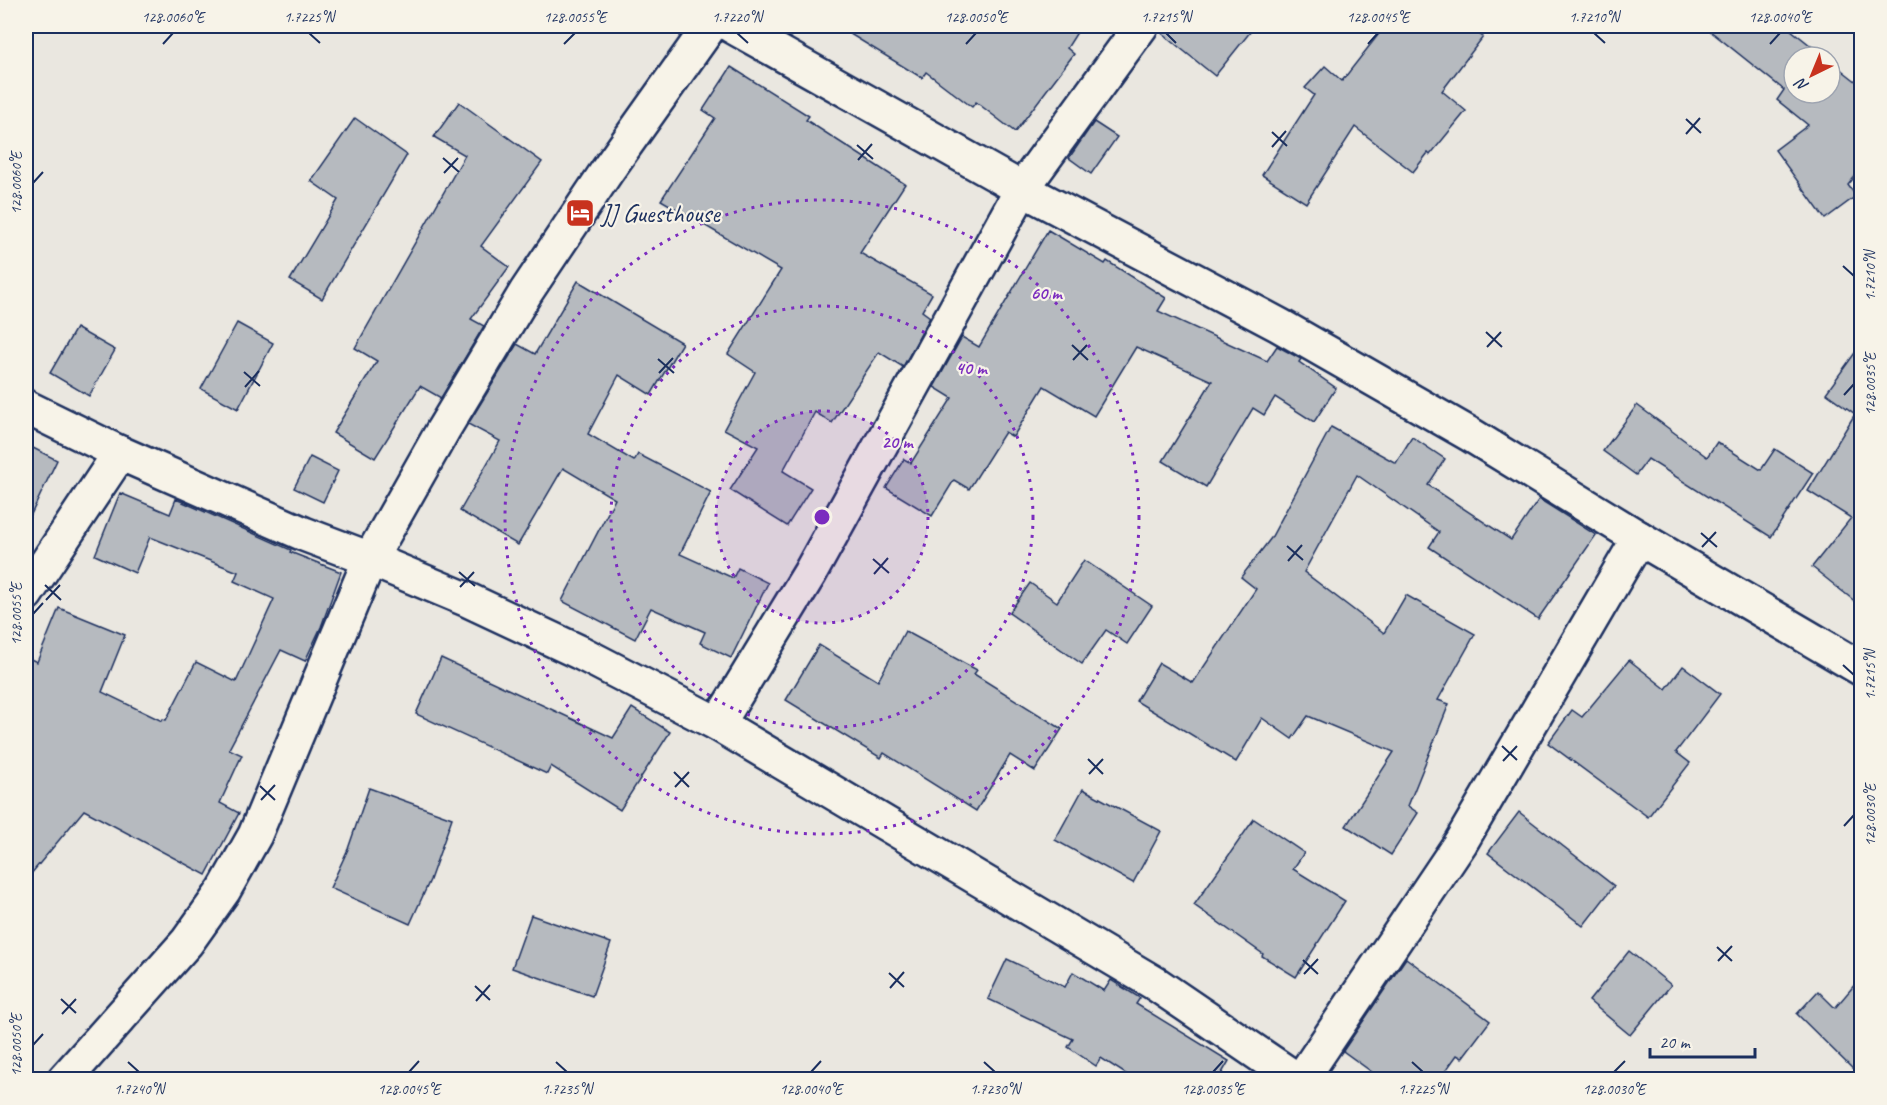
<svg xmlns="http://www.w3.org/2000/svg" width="1887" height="1105" font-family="Caveat,sans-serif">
	<rect width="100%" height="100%" fill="#eae7e0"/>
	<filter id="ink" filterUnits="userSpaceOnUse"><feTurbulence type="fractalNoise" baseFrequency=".0167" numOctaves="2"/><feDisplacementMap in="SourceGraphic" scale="12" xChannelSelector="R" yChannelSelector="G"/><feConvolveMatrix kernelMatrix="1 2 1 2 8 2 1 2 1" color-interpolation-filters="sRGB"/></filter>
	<g filter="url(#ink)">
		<g fill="#b6babf" stroke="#1b2f5e" stroke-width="1.5">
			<path d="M 837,26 L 1081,26 L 1067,48 L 1074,54 L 1015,132 L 976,102 L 972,107 L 926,72 L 922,78 Z"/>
			<path d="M 1159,26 L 1255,26 L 1215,76 L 1159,31 Z"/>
			<path d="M 1385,26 L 1467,26 L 1483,37 L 1442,91 L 1466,111 L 1430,155 L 1428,153 L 1413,172 L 1355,127 L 1306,203 L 1262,175 L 1314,95 L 1305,88 L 1325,66 L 1342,81 Z"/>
			<path d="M 1704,26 L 1786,26 L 1825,57 L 1794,57 L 1794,93 L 1830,93 L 1830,61 L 1862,86 L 1862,168 L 1848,185 L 1856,196 L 1825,219 L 1775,150 L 1808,125 L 1777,100 L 1784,90 Z"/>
			<path d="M 731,67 L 809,116 L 806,120 L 905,184 L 860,253 L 932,294 L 922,311 L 930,317 L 903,367 L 879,352 L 832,423 L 815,412 L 783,471 L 811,488 L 787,526 L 730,490 L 758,447 L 724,429 L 755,372 L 728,354 L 781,270 L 661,200 L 715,118 L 703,110 Z"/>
			<path d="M 459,102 L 542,162 L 481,246 L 509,267 L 471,319 L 484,326 L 441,398 L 420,386 L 375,458 L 333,433 L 377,361 L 355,348 L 465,155 L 434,137 Z"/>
			<path d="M 355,118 L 407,155 L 322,299 L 290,280 L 338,200 L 311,181 Z"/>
			<path d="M 1094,122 L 1117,137 L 1091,174 L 1069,158 Z"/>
			<path d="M 1048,230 L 1105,264 L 1107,261 L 1166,298 L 1158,311 L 1267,361 L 1277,346 L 1301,359 L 1299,362 L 1336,388 L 1314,422 L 1275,397 L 1264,415 L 1253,408 L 1206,487 L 1163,461 L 1212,381 L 1136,347 L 1094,416 L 1044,386 L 1013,437 L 1005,432 L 969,489 L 954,480 L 932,516 L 886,488 L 904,459 L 911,463 L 952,398 L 934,387 L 962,337 L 979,347 Z"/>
			<path d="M 578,281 L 682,343 L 651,395 L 619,375 L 588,434 L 634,461 L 638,454 L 711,492 L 680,554 L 733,578 L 738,568 L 768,583 L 731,658 L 700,643 L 705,632 L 651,608 L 635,639 L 562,601 L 615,499 L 563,468 L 518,545 L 460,511 L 500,441 L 468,424 L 517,344 L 535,354 Z"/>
			<path d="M 237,323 L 273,343 L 238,409 L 201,389 Z"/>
			<path d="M 76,328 L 115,350 L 89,396 L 50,373 Z"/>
			<path d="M 1862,343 L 1862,607 L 1812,567 L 1851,518 L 1808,491 L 1855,414 L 1826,393 Z"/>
			<path d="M 1637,405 L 1707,457 L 1717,442 L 1761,470 L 1775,449 L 1813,473 L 1771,537 L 1648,459 L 1636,475 L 1603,451 Z"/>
			<path d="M 1331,427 L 1396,463 L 1412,437 L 1445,459 L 1428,485 L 1511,540 L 1539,499 L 1596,535 L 1538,619 L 1429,547 L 1439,532 L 1357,475 L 1304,572 L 1384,633 L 1406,595 L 1475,634 L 1438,700 L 1449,704 L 1408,806 L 1418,813 L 1391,855 L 1346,826 L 1394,752 L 1308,716 L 1292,739 L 1262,718 L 1236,762 L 1136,701 L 1159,663 L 1193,683 L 1256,589 L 1241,577 L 1271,538 Z"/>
			<path d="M 33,448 L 57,460 L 26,525 L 26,463 Z"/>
			<path d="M 310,457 L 338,471 L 323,502 L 294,488 Z"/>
			<path d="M 120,493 L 170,514 L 176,499 L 291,550 L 290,552 L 341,572 L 321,627 L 305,661 L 281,650 L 229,749 L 242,755 L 220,803 L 239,813 L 206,875 L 84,810 L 26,880 L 26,657 L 37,662 L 59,608 L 125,635 L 102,692 L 162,721 L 163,719 L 166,720 L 196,662 L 236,682 L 274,599 L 234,581 L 238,572 L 150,537 L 135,573 L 95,555 Z"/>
			<path d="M 1084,560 L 1152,606 L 1127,644 L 1106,630 L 1082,664 L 1009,613 L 1030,583 L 1057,602 Z"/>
			<path d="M 905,631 L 977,670 L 974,674 L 1062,729 L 1035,771 L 1010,755 L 976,811 L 884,753 L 881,758 L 786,700 L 819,645 L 878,681 Z"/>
			<path d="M 441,658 L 613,738 L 632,708 L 670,732 L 620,810 L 551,766 L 547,774 L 416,714 Z"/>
			<path d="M 1629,660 L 1666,689 L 1683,666 L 1720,694 L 1676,752 L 1690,763 L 1648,817 L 1548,743 L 1572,710 L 1582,717 Z"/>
			<path d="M 369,788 L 452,818 L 430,880 L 410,924 L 330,888 L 348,849 Z"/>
			<path d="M 1083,789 L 1161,831 L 1133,883 L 1055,840 Z"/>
			<path d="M 1519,812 L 1614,886 L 1583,926 L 1488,853 Z"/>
			<path d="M 1254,819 L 1304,853 L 1293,869 L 1345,901 L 1296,977 L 1262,956 L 1263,954 L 1194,905 Z"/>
			<path d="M 531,915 L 611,943 L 592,996 L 512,968 Z"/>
			<path d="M 1629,951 L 1671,985 L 1630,1035 L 1589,1001 Z"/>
			<path d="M 1406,958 L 1490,1021 L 1462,1058 L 1457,1055 L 1439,1080 L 1383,1080 L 1343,1051 Z"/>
			<path d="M 1007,959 L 1065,987 L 1073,972 L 1104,991 L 1111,980 L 1140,998 L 1136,1004 L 1229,1061 L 1218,1080 L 1135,1080 L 1101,1058 L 1096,1066 L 1068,1047 L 1073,1039 L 988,999 Z"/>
			<path d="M 1862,976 L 1862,1078 L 1797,1014 L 1818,991 L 1835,1008 Z"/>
		</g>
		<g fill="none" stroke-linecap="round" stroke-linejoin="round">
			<g stroke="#1b2f5e" stroke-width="38">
				<g id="minor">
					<path d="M 26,407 L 120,453 L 304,534 L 370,559 L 468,600 L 579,652 L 718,724 L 1156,984 L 1297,1080"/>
					<path d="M 26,594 L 120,453"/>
					<path d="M 718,724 L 810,573 L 1022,189 L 1141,26"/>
					<path d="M 64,1080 L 187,942 L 224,890 L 255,835 L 370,559 L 443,430 L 526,292 L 607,171 L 710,26"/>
					<path d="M 1301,1080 L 1461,842 L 1639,538"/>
				</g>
			</g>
			<g stroke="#1b2f5e" stroke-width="38">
				<path id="tertiary" d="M 732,26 L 1022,189 L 1279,325 L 1471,435 L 1639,538 L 1862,669"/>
			</g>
			<use href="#minor" stroke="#f7f3e8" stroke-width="33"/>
			<use href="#tertiary" stroke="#f7f3e8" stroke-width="33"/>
		</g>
	</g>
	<path fill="none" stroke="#1b2f5e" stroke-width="2" d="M 309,33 L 320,43M 737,33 L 748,43M 1166,33 L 1176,43M 1594,33 L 1605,43M 163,44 L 173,33M 564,44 L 575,33M 966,44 L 976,33M 1368,44 L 1378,33M 1770,44 L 1780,33M 1686,119 L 1701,133M 1272,132 L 1287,146M 1686,134 L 1700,118M 857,145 L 873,159M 1272,147 L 1286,131M 443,158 L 459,172M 858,160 L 872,144M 444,173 L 458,158M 33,183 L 43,172M 1843,266 L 1854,276M 1486,332 L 1502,347M 1072,345 L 1088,360M 1487,347 L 1501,332M 658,359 L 674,373M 1073,360 L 1087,345M 244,372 L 260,386M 659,373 L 673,358M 245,387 L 259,371M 1844,395 L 1854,384M 1701,533 L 1717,547M 1287,546 L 1303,560M 1702,547 L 1716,532M 873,559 L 889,573M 1288,561 L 1302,545M 459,572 L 475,586M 874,574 L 888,558M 45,585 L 61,600M 460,587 L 474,572M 46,600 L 60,585M 33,614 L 43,603M 1843,665 L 1854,675M 1502,746 L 1517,760M 1088,759 L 1103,774M 1503,761 L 1517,746M 674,772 L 689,787M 1089,774 L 1103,759M 260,786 L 275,800M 675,787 L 689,772M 261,800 L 275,785M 1844,826 L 1854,815M 1717,947 L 1732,961M 1303,960 L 1318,974M 1718,961 L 1732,946M 889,973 L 904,987M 1304,974 L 1318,959M 475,986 L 490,1000M 890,988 L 904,972M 61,999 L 76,1013M 476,1001 L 490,985M 62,1014 L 76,999M 33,1045 L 43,1034M 128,1062 L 139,1072M 556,1062 L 567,1072M 984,1062 L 995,1072M 1412,1062 L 1423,1072M 409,1072 L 419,1061M 811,1072 L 821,1061M 1213,1072 L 1223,1061M 1614,1072 L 1625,1061"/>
	<circle cx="822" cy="517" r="106" fill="#7b2cbf" fill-opacity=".12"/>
	<g fill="none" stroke="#7b2cbf" stroke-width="3" stroke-dasharray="3 6">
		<circle cx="822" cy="517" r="106"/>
		<circle cx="822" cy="517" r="211"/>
		<circle cx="822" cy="517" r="317"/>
	</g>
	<defs>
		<g id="hotel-square" transform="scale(1.5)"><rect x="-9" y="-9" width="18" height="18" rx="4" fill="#c8321e" stroke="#f7f3e8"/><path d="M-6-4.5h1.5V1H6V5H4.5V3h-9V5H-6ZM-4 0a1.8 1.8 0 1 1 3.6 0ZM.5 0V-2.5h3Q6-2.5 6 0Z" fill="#fff"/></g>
	</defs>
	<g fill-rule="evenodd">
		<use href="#hotel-square" x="580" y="213"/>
	</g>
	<g text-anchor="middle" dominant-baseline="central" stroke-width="4.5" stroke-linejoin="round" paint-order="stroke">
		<g font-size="26" fill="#1b2f5e" stroke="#f7f3e8" text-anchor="start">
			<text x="601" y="213">JJ Guesthouse</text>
		</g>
	</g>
	<circle cx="822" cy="517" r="9" fill="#7b2cbf" stroke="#f7f3e8" stroke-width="3"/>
	<g font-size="18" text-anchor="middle" font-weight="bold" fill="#7b2cbf" stroke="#f7f3e8" stroke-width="4.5" stroke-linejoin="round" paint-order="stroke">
		<text x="1046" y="299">60 m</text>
		<text x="971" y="374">40 m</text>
		<text x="897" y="448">20 m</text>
	</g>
	<rect width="1887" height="1105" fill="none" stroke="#f7f3e8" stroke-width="66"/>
	<g transform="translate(1812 75) rotate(223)"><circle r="28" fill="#f7f3e8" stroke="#9fa5b1" stroke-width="1.5"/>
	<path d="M0-4.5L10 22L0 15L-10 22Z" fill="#c8321e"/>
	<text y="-9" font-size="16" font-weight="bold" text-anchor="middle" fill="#1b2f5e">N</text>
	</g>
	<path d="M1650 1048v9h105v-9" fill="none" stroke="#1b2f5e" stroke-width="3"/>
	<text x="1659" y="1048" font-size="18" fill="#1b2f5e" stroke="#f7f3e8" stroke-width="4.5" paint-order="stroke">20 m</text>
	<rect x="33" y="33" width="1821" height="1039" fill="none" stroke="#1b2f5e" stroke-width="2"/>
	<g font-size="15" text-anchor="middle" fill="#1b2f5e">
		<text x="173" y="22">128.0060°E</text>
		<text x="309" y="22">1.7225°N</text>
		<text x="575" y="22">128.0055°E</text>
		<text x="737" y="22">1.7220°N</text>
		<text x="976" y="22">128.0050°E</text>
		<text x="1166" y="22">1.7215°N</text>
		<text x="1378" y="22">128.0045°E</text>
		<text x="1594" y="22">1.7210°N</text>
		<text x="1780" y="22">128.0040°E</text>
		<text transform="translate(16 183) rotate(-90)" y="5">128.0060°E</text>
		<text transform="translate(1870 276) rotate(-90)" y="5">1.7210°N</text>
		<text transform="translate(1870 384) rotate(-90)" y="5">128.0035°E</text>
		<text transform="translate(16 614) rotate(-90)" y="5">128.0055°E</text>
		<text transform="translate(1870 675) rotate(-90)" y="5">1.7215°N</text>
		<text transform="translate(1870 815) rotate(-90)" y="5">128.0030°E</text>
		<text transform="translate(16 1045) rotate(-90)" y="5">128.0050°E</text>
		<text x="139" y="1094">1.7240°N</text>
		<text x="409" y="1094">128.0045°E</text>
		<text x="567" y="1094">1.7235°N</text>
		<text x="811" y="1094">128.0040°E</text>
		<text x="995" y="1094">1.7230°N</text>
		<text x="1213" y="1094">128.0035°E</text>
		<text x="1423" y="1094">1.7225°N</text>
		<text x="1614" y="1094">128.0030°E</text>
	</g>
</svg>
